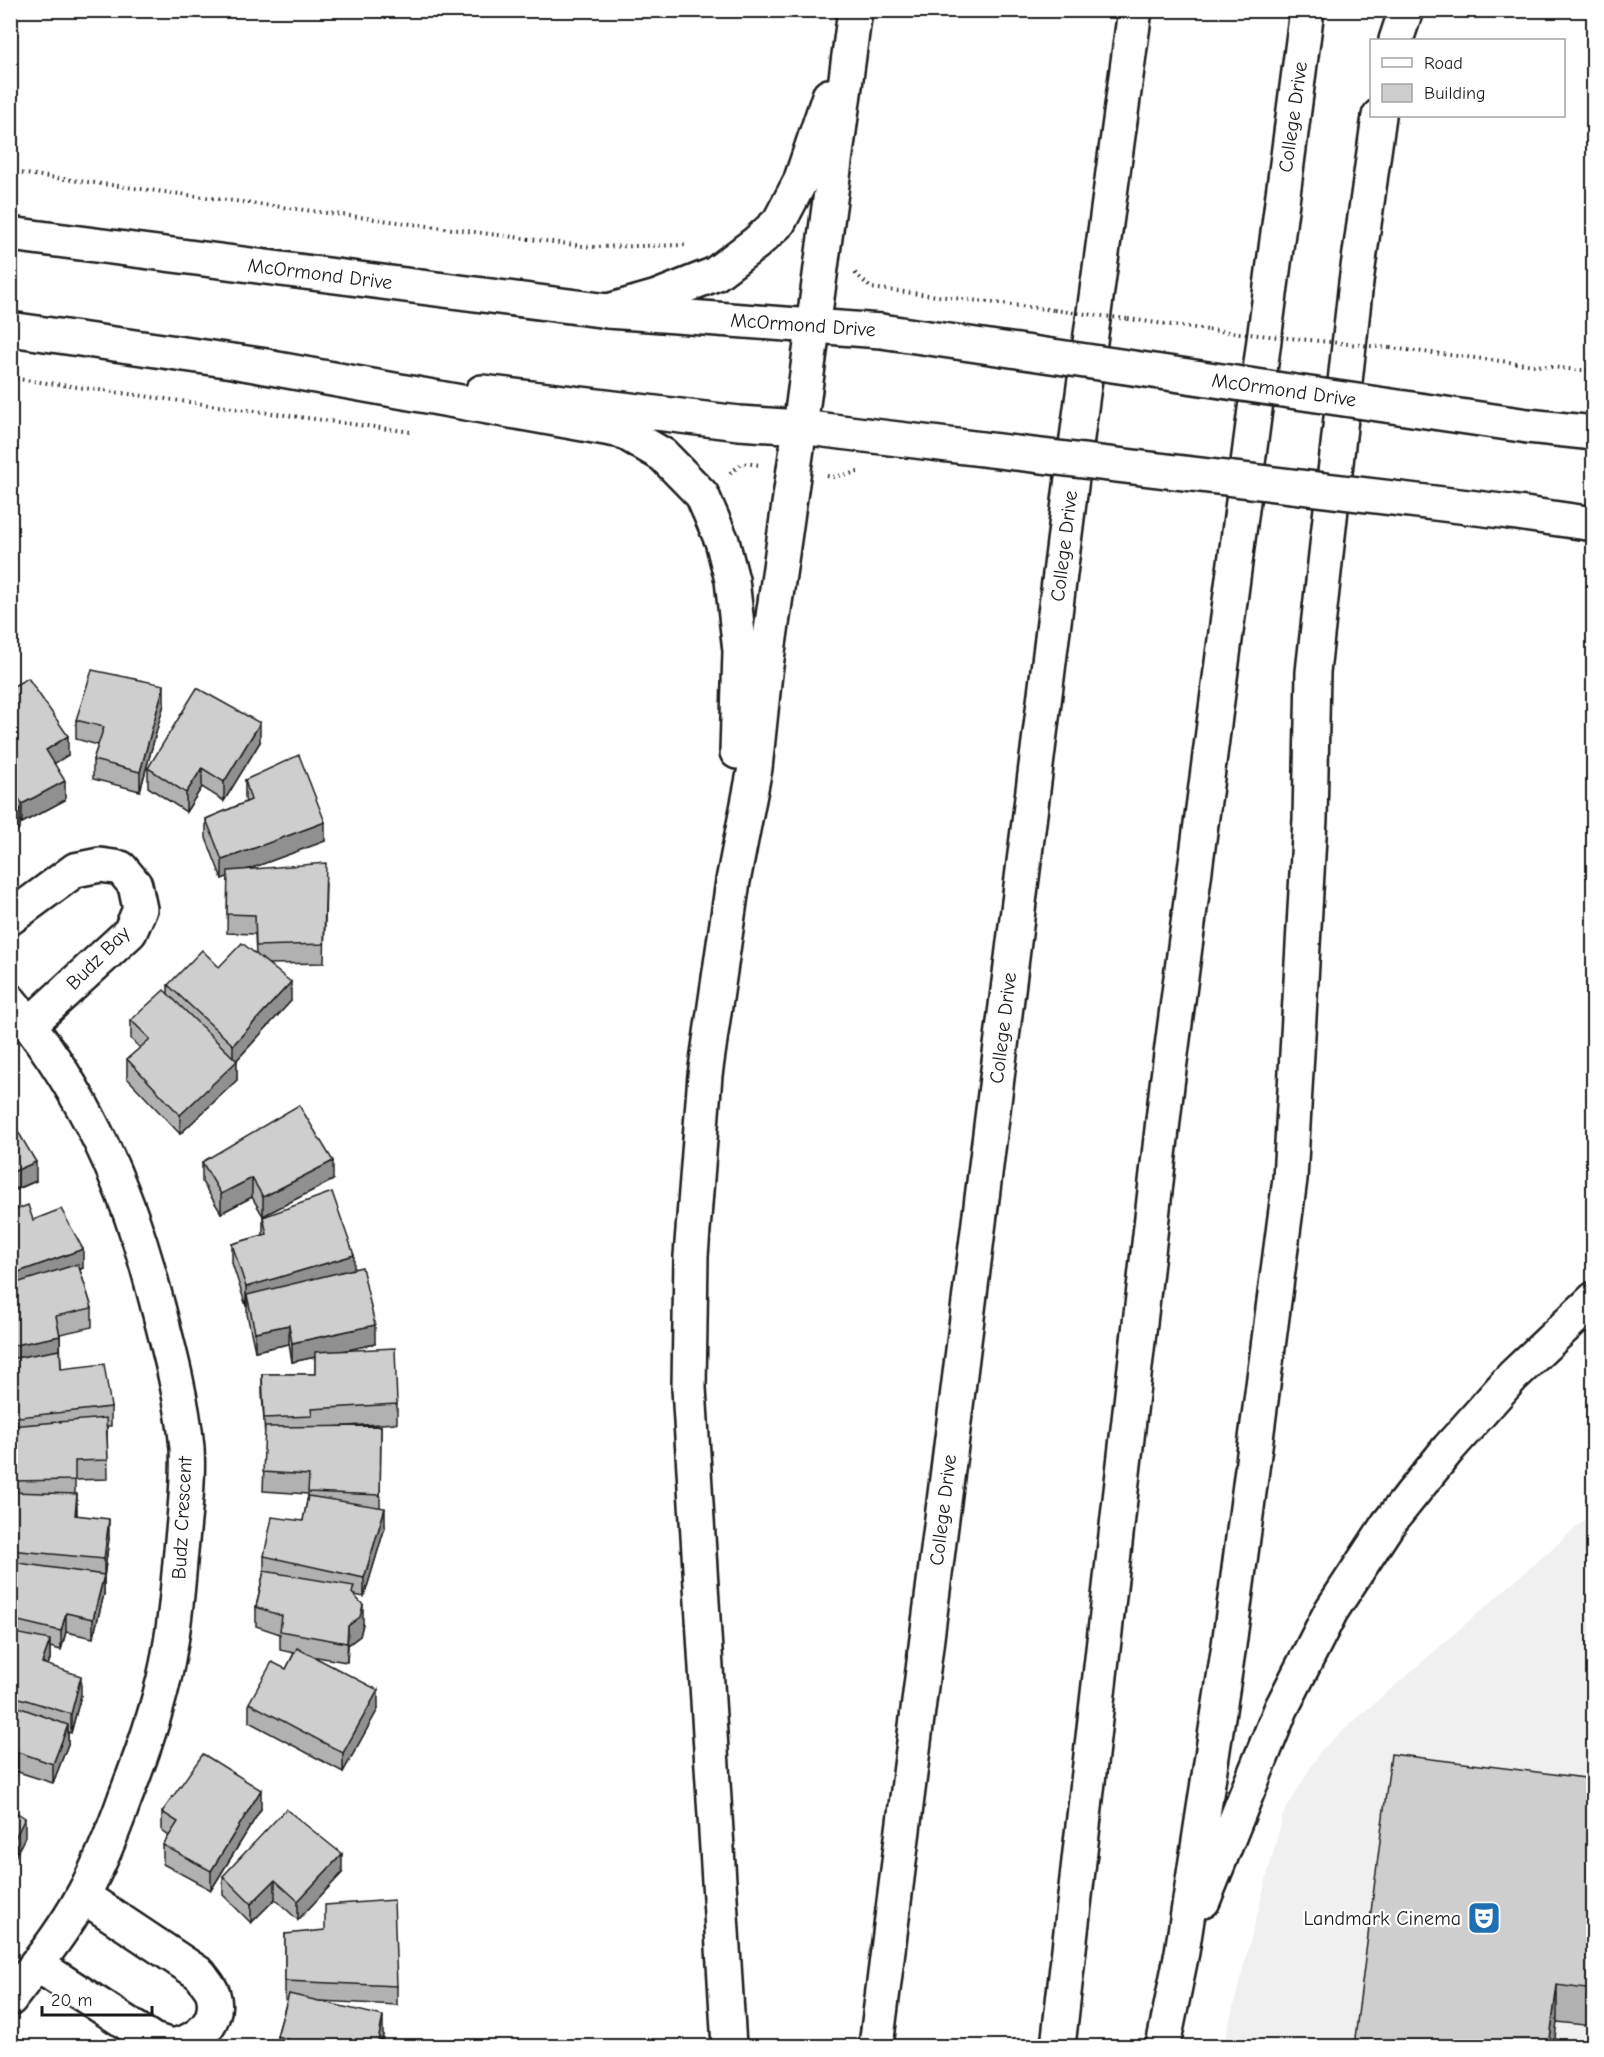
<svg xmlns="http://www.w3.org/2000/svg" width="1604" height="2057" font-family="'Comic Neue',sans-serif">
	<rect width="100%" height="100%" fill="#fff"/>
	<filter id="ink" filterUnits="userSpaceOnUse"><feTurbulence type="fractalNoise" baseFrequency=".0167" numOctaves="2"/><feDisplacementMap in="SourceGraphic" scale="12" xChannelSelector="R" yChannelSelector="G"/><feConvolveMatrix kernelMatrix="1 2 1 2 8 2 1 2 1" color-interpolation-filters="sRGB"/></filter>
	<g filter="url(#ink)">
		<path fill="#f0f0f0" d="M 1593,1513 L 1593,2046 L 1223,2046 L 1283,1815 L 1320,1751 Z"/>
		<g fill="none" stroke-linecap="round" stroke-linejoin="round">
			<g stroke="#1c1c1c" stroke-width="38">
				<g id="street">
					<path d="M 10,918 L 75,870 L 100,865 L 121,868 L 135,885 L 140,909 L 130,932 L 30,1024"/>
					<path d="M 10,1001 C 79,1082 125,1182 152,1284 C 166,1338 182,1393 187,1448 C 189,1483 184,1517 181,1551 C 178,1583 176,1616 170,1648 C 162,1699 144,1750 125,1798 C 113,1832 99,1866 82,1897 C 62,1934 35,1966 10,1999"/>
					<path d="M 36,1964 L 153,2040 C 160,2042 169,2046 176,2045 C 201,2040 220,2019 213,1994 C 211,1987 204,1980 200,1974 L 83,1896"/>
				</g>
			</g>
			<g stroke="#1c1c1c" stroke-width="38">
				<g id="secondary">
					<path d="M 10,234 L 608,311 L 881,331"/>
					<path d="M 10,329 L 267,366"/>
					<path d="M 482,392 L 739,423 L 800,427 L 865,435"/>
					<path d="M 1528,426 L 1594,433"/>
					<path d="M 1510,512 L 1594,524"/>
				</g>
			</g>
			<g stroke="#1c1c1c" stroke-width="38">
				<g id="highway">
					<path d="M 1396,40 L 1406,10"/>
					<path d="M 608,311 L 657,297 L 715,274 L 756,243 L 779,222 L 800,182 L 829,96"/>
					<path d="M 238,362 L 622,431 L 663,455 L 702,495 L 722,541 L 732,580 L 740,651 L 737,752"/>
					<path d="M 1203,1901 L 1281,1709 L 1331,1611 L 1388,1524 L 1449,1448 L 1513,1376 L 1594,1299"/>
					<path d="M 729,2046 L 689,1388 L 691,1256 L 705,1075 L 733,881 L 755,768 L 765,673 L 800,427 L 855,10"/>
					<path d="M 876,2046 L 1077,438 L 1135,10"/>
					<path d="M 1058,2046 L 1167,1085 L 1307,10"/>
					<path d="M 1163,2046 L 1182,1952 L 1229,1645 L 1290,1179 L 1310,819 L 1313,672 L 1356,282 L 1379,116"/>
				</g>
			</g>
			<g stroke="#1c1c1c" stroke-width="4" stroke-dasharray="1.5 4.5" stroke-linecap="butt">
				<path d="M 10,172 L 591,247 L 686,245"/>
				<path d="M 855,273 L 871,288 L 1054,310"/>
				<path d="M 1128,319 L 1209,330"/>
				<path d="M 1390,348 L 1577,370 L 1594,370"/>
				<path d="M 10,378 L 411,432"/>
				<path d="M 730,473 L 743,463 L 761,465"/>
				<path d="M 827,476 L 833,477 L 858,472"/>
			</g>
			<use href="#street" stroke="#fff" stroke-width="33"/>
			<use href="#secondary" stroke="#fff" stroke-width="33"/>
			<use href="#highway" stroke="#fff" stroke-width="33"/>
			<g stroke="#1c1c1c" stroke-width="38" stroke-linecap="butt">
				<g id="secondary-bridge">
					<path d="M 881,331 L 1528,426"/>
					<path d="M 865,435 L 1510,512"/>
				</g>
			</g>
			<g stroke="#1c1c1c" stroke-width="4" stroke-dasharray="1.5 4.5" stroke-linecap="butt">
				<path d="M 1054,310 L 1127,319"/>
				<path d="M 1209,330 L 1390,348"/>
			</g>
			<use href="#secondary-bridge" stroke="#fff" stroke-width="33"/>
		</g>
		<g fill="#b1b1b1" stroke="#1c1c1c" stroke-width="1.5">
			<path d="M 10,688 L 68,755 L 54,763 L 65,800 L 22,823 L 20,820 L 20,828 L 10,836 Z"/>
			<path d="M 164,704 L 140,791 L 93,779 L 93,760 L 98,745 L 76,739 L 76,720 Z"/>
			<path d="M 260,742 L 224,801 L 202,787 L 186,812 L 148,787 L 148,768 Z"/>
			<path d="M 245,780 L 325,841 L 249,869 L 326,883 L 324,963 L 268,964 L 291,1001 L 236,1061 L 237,1080 L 180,1134 L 127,1078 L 127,1059 L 140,1048 L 131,1039 L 131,1020 L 168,994 L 168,985 L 256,955 L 255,934 L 227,933 L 228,876 L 222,879 L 206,838 L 206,819 L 246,802 L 245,799 Z"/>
			<path d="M 10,1125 L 36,1181 L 11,1192 L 14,1211 L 33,1220 L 83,1268 L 80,1270 L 92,1308 L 92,1327 L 60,1334 L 61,1369 L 111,1407 L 111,1426 L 107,1426 L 108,1479 L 75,1480 L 75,1494 L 77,1515 L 109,1538 L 104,1578 L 104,1594 L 93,1638 L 66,1632 L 61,1650 L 50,1647 L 50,1659 L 48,1665 L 81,1695 L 71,1733 L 68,1732 L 68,1744 L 53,1783 L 18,1772 L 10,1788 Z"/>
			<path d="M 202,1162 L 333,1180 L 263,1216 L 252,1197 L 221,1213 L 202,1182 Z"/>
			<path d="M 263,1217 L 354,1269 L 375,1344 L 346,1350 L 397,1404 L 397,1423 L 329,1427 L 381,1426 L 380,1507 L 385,1527 L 364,1597 L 354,1595 L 363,1624 L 360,1636 L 348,1645 L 347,1662 L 311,1656 L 378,1709 L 343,1772 L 249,1722 L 249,1703 L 286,1669 L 294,1653 L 280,1650 L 280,1634 L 256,1626 L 256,1607 L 264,1571 L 264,1556 L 303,1521 L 308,1496 L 308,1494 L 263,1491 L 265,1437 L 262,1393 L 262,1374 L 315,1374 L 315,1357 L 292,1362 L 289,1344 L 255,1351 L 247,1314 L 247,1306 L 246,1306 L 232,1263 L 232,1244 L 263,1235 Z"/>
			<path d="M 1593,1779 L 1593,2026 L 1557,2022 L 1354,2046 Z"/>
			<path d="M 261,1809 L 211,1890 L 163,1864 L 163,1845 L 169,1836 L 162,1831 L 162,1812 Z"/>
			<path d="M 342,1873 L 298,1920 L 275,1899 L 251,1923 L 223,1895 L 223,1876 Z"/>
			<path d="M 285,1934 L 397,1986 L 397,2005 L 320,2001 L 383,2035 L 381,2046 L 277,2046 L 277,2036 L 287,2000 L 285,2000 Z"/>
		</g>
		<g fill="#909090" stroke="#1c1c1c" stroke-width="1.5">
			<path d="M 164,685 L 164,704 L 140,791 L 140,772 Z"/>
			<path d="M 260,723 L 260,742 L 224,801 L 224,782 Z"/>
			<path d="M 68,736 L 68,755 L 46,769 L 46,750 Z"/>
			<path d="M 202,768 L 202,787 L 186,812 L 186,793 Z"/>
			<path d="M 65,781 L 65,800 L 22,823 L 22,804 Z"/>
			<path d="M 20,809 L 20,828 L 10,836 L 10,817 Z"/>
			<path d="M 325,822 L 325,841 L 222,879 L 222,860 Z"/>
			<path d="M 291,982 L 291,1001 L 234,1063 L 237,1061 L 237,1080 L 180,1134 L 180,1115 L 233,1064 L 233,1045 Z"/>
			<path d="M 333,1161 L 333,1180 L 263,1216 L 263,1197 Z"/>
			<path d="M 36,1162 L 36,1181 L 10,1192 L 10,1173 Z"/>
			<path d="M 252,1178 L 252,1197 L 221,1213 L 221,1194 Z"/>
			<path d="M 14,1199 L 14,1218 L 10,1220 L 10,1201 Z"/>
			<path d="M 83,1249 L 83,1268 L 10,1294 L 10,1275 Z"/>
			<path d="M 354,1255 L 354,1274 L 247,1295 L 247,1306 L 246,1306 L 246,1287 Z"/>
			<path d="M 289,1325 L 289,1344 L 255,1351 L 255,1332 Z"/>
			<path d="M 375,1325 L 375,1344 L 292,1362 L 292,1343 Z"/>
			<path d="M 60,1336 L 60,1355 L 10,1365 L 10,1346 Z"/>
			<path d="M 77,1494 L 77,1513 L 75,1534 L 75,1515 Z"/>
			<path d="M 385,1508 L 385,1527 L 364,1597 L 364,1578 Z"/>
			<path d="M 109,1519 L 109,1538 L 104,1578 L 104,1594 L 93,1638 L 93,1619 L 104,1576 L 104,1559 Z"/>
			<path d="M 363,1605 L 363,1624 L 360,1636 L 348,1645 L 347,1662 L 348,1626 Z"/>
			<path d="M 66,1613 L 66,1632 L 61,1650 L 61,1631 Z"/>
			<path d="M 50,1640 L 50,1659 L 42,1682 L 42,1663 Z"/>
			<path d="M 81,1676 L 81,1695 L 71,1733 L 71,1714 Z"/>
			<path d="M 378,1690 L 378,1709 L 343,1772 L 343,1753 Z"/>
			<path d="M 68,1725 L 68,1744 L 53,1783 L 53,1764 Z"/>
			<path d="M 18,1752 L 18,1772 L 10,1788 L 10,1769 Z"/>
			<path d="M 261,1790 L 261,1809 L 211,1890 L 211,1871 Z"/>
			<path d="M 25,1818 L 25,1837 L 10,1867 L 10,1848 Z"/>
			<path d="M 342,1854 L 342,1873 L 298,1920 L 298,1901 Z"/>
			<path d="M 275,1880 L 275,1899 L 251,1923 L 251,1904 Z"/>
			<path d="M 1557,1985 L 1557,2022 L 1554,2046 L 1549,2046 Z"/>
			<path d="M 383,2016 L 383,2035 L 381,2046 L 377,2046 Z"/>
		</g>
		<g fill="#cecece" stroke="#1c1c1c" stroke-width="1.5">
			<path d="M 92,670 L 164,685 L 140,772 L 93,760 L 104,727 L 76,720 Z"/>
			<path d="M 28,678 L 68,736 L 46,750 L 65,781 L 22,804 L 10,784 L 10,688 Z"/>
			<path d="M 197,688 L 260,723 L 224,782 L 202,768 L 186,793 L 148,768 Z"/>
			<path d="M 299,755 L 325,822 L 222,860 L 206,819 L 251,800 L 245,780 Z"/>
			<path d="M 10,795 L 20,809 L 10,817 Z"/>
			<path d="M 326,863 L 324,944 L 256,946 L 255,915 L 227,914 L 228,871 Z"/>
			<path d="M 242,943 L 291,982 L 233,1045 L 168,985 L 202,950 L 219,967 Z"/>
			<path d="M 164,990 L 237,1061 L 180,1115 L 127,1059 L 150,1039 L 131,1020 Z"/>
			<path d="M 299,1105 L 333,1161 L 263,1197 L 252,1178 L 221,1194 L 202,1162 Z"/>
			<path d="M 13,1123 L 36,1162 L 10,1173 L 10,1125 Z"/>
			<path d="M 10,1192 L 14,1199 L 10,1201 Z"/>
			<path d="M 332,1192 L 354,1255 L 246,1287 L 232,1244 L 267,1234 L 263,1217 Z"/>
			<path d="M 28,1205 L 33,1220 L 61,1209 L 83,1249 L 10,1275 L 10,1212 Z"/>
			<path d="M 78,1264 L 92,1308 L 56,1316 L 60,1336 L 10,1346 L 10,1285 Z"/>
			<path d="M 362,1267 L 375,1325 L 292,1343 L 289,1325 L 255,1332 L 247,1295 Z"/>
			<path d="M 395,1348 L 397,1404 L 311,1409 L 312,1416 L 264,1418 L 262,1374 L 315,1374 L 315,1352 Z"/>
			<path d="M 60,1350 L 61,1369 L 104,1364 L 111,1407 L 10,1418 L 10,1359 Z"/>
			<path d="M 106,1418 L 108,1460 L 75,1461 L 75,1480 L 10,1481 L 10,1426 Z"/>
			<path d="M 381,1426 L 380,1495 L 308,1492 L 309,1475 L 263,1472 L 265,1427 Z"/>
			<path d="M 10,1492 L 77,1494 L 75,1515 L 109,1519 L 104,1559 L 10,1550 Z"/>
			<path d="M 308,1496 L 385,1508 L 364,1578 L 264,1556 L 272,1517 L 303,1521 Z"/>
			<path d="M 11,1562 L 104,1575 L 93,1619 L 66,1613 L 61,1631 L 10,1619 Z"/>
			<path d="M 264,1571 L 354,1586 L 352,1593 L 363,1605 L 360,1617 L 348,1626 L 347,1643 L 280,1631 L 282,1616 L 256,1607 Z"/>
			<path d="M 10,1632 L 50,1640 L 42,1663 L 81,1676 L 71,1714 L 10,1695 Z"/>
			<path d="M 297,1648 L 378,1690 L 343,1753 L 249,1703 L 272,1662 L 286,1669 Z"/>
			<path d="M 10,1704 L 68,1725 L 53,1764 L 18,1752 L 10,1769 Z"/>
			<path d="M 203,1754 L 261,1790 L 211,1871 L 163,1845 L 178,1822 L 162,1812 Z"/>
			<path d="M 1391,1754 L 1593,1779 L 1593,1990 L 1557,1985 L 1549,2046 L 1354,2046 Z"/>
			<path d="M 10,1808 L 25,1818 L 10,1848 Z"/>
			<path d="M 286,1809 L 342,1854 L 298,1901 L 275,1880 L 251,1904 L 223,1876 Z"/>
			<path d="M 394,1900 L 397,1986 L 285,1981 L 285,1934 L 325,1930 L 325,1905 Z"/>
			<path d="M 289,1994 L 383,2016 L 377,2046 L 308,2046 L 277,2036 Z"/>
		</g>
	</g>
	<defs>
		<g id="theatre-square" transform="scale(1.725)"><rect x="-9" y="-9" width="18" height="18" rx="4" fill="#1f6fb2" stroke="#fff"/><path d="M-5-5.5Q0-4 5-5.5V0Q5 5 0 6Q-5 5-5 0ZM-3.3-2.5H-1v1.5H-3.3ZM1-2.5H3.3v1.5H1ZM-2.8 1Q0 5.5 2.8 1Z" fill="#fff"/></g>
	</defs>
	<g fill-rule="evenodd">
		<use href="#theatre-square" x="1484" y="1918"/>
	</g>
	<g text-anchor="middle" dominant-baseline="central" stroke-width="4.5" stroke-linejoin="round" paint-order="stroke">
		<g font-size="20" fill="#1c1c1c" stroke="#fff">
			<text transform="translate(1293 117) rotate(-82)">College Drive</text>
			<text transform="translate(320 274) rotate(7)">McOrmond Drive</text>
			<text transform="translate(803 325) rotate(4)">McOrmond Drive</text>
			<text transform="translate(1284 390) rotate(8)">McOrmond Drive</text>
			<text transform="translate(1064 546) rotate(-83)">College Drive</text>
			<text transform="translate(98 958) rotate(-45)">Budz Bay</text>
			<text transform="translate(1003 1028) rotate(-83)">College Drive</text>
			<text transform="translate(943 1510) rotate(-83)">College Drive</text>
			<text transform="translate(182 1518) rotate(-87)">Budz Crescent</text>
		</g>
		<g font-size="20" fill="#1c1c1c" stroke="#fff" text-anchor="end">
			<text x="1461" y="1918">Landmark Cinema</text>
		</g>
	</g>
	<rect width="1604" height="2057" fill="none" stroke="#fff" stroke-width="36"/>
	<rect x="18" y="18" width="1568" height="2021" fill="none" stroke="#1c1c1c" stroke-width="2" filter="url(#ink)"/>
	<rect x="1370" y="39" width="195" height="78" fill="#ffffff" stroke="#a4a4a4" stroke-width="1.5"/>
	<rect x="1382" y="58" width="30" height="9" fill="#ffffff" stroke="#a4a4a4" stroke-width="1.5"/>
	<text x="1424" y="69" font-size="18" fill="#1c1c1c">Road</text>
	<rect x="1382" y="84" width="30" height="18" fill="#cecece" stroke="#a4a4a4" stroke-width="1.5"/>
	<text x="1424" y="99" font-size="18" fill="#1c1c1c">Building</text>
	<path d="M42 2006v9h110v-9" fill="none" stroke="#1c1c1c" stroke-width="3"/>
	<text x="51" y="2006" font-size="18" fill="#1c1c1c" stroke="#ffffff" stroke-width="4.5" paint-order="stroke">20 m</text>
</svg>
